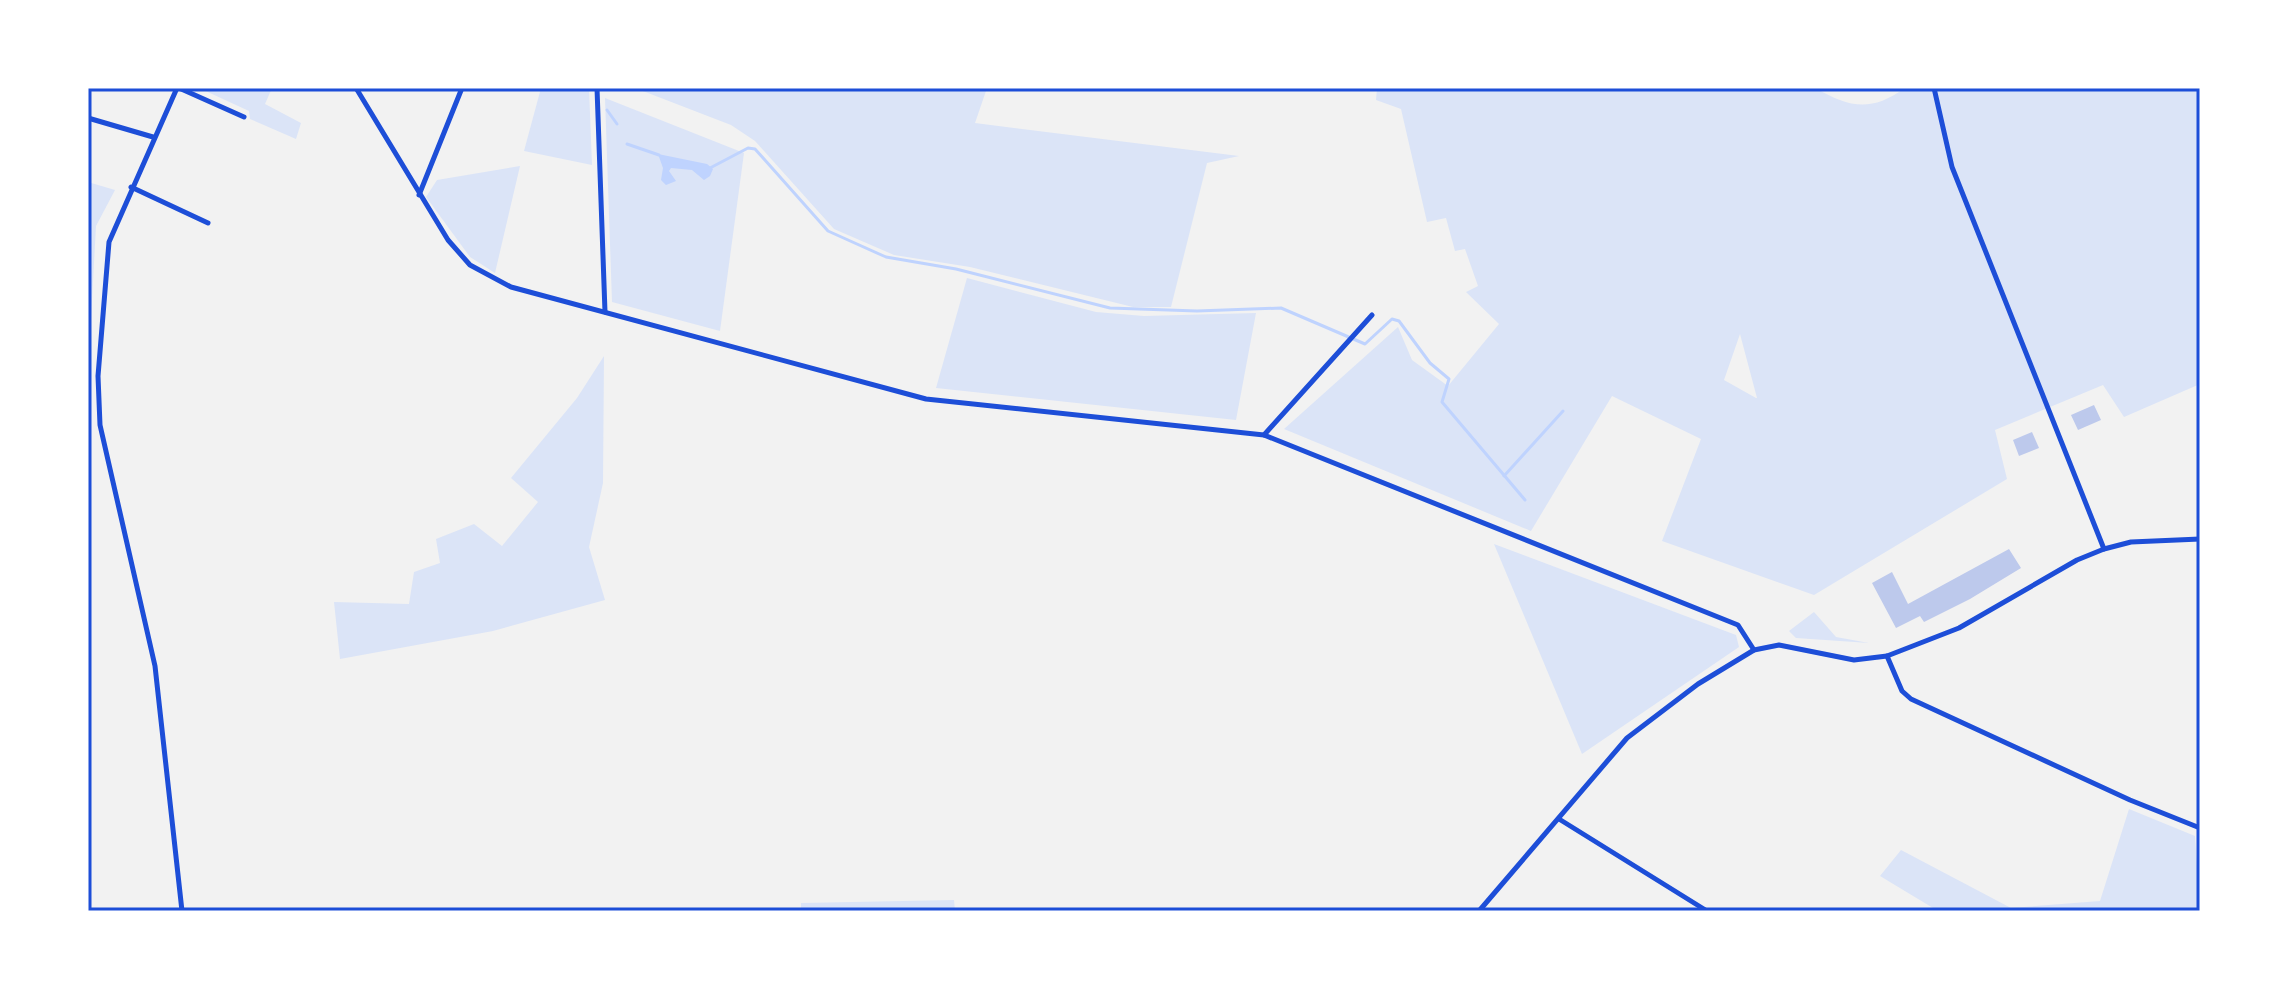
<svg xmlns="http://www.w3.org/2000/svg" width="2288" height="999" font-family="'Crimson Pro',serif">
	<rect width="100%" height="100%" fill="#f2f2f2"/>
	<g fill="#dbe4f7" fill-rule="evenodd">
		<path d="M 199,88 L 272,88 L 265,104 L 301,123 L 296,139 L 250,119 L 249,111 Z"/>
		<path d="M 541,88 L 589,88 L 592,165 L 524,151 Z"/>
		<path d="M 635,88 L 987,88 L 975,123 L 1239,156 L 1207,163 L 1171,307 L 1133,307 L 970,267 L 894,255 L 834,229 L 755,141 L 731,125 Z"/>
		<path d="M 1377,88 L 1815,88 C 1849,107 1870,113 1905,88 L 2200,88 L 2200,384 L 2124,417 L 2103,385 L 1995,430 L 2007,479 L 1814,595 L 1662,541 L 1701,439 L 1612,396 L 1531,531 L 1284,429 L 1398,327 L 1412,360 L 1448,386 L 1499,324 L 1466,292 L 1478,286 L 1465,249 L 1455,251 L 1446,218 L 1427,222 L 1401,109 L 1376,100 ZM 1740,334 L 1757,398 L 1756,398 L 1724,380 Z"/>
		<path d="M 605,98 L 744,153 L 720,331 L 612,302 Z"/>
		<path d="M 520,166 L 495,273 L 470,257 L 426,197 L 437,180 Z"/>
		<path d="M 88,182 L 115,190 L 96,226 L 88,374 Z"/>
		<path d="M 967,278 L 1096,312 L 1144,316 L 1256,313 L 1236,420 L 936,388 Z"/>
		<path d="M 604,356 L 603,483 L 589,547 L 605,600 L 493,631 L 340,659 L 334,602 L 409,604 L 414,572 L 440,563 L 436,539 L 474,524 L 502,546 L 538,502 L 511,478 L 577,398 Z"/>
		<path d="M 1494,544 L 1736,635 L 1739,647 L 1582,754 Z"/>
		<path d="M 1814,612 L 1836,637 L 1869,643 L 1796,638 L 1789,631 Z"/>
		<path d="M 2129,809 L 2195,836 L 2200,911 L 1938,911 L 1880,876 L 1901,850 L 2011,908 L 2100,901 Z"/>
		<path d="M 954,900 L 955,911 L 801,911 L 801,903 Z"/>
	</g>
	<path fill="#bfd3fe" d="M 658,154 L 707,164 L 713,169 L 710,176 L 704,180 L 692,170 L 671,168 L 669,171 L 676,181 L 666,185 L 661,180 L 663,168 Z"/>
	<g fill="none" stroke-linecap="round" stroke-linejoin="round">
		<g stroke="#bfd3fe" stroke-width="3">
			<path d="M 607,110 L 617,124"/>
			<path d="M 627,144 L 659,155"/>
			<path d="M 710,168 L 748,148 L 755,149 L 828,231 L 886,257 L 956,269 L 1110,308 L 1197,311 L 1281,308 L 1365,344 L 1392,319 L 1399,321 L 1430,363 L 1449,379 L 1442,402 L 1525,500"/>
			<path d="M 1504,476 L 1563,411"/>
		</g>
	</g>
	<g fill="#bdc9ec">
		<path d="M 2094,405 L 2101,420 L 2078,430 L 2071,415 Z"/>
		<path d="M 2032,432 L 2039,448 L 2019,456 L 2013,440 Z"/>
		<path d="M 2009,549 L 2021,568 L 1970,599 L 1924,622 L 1920,616 L 1896,628 L 1872,583 L 1892,572 L 1908,604 Z"/>
	</g>
	<g fill="none" stroke-linecap="round" stroke-linejoin="round">
		<g stroke="#1d4ed8" stroke-width="5">
			<path d="M 177,88 L 109,242 L 98,376 L 100,425 L 155,666 L 182,911"/>
			<path d="M 179,88 L 244,117"/>
			<path d="M 356,88 L 448,240 L 470,265 L 511,287 L 926,399 L 1264,435 L 1738,625 L 1754,650"/>
			<path d="M 597,88 L 605,312"/>
			<path d="M 1934,88 L 1952,167 L 2104,549"/>
			<path d="M 88,118 L 153,137"/>
			<path d="M 131,187 L 208,223"/>
			<path d="M 419,195 L 462,88"/>
			<path d="M 1264,435 L 1372,315"/>
			<path d="M 1887,656 L 1902,691 L 1911,699 L 2130,800 L 2200,828"/>
			<path d="M 1559,819 L 1707,911"/>
			<path d="M 1479,911 L 1627,738 L 1698,684 L 1754,650 L 1779,645 L 1854,660 L 1887,656 L 1959,628 L 2077,560 L 2104,549 L 2131,542 L 2200,539"/>
		</g>
	</g>
	<rect width="2288" height="999" fill="none" stroke="#ffffff" stroke-width="180"/>
	<rect x="90" y="90" width="2108" height="819" fill="none" stroke="#1d4ed8" stroke-width="3"/>
</svg>
